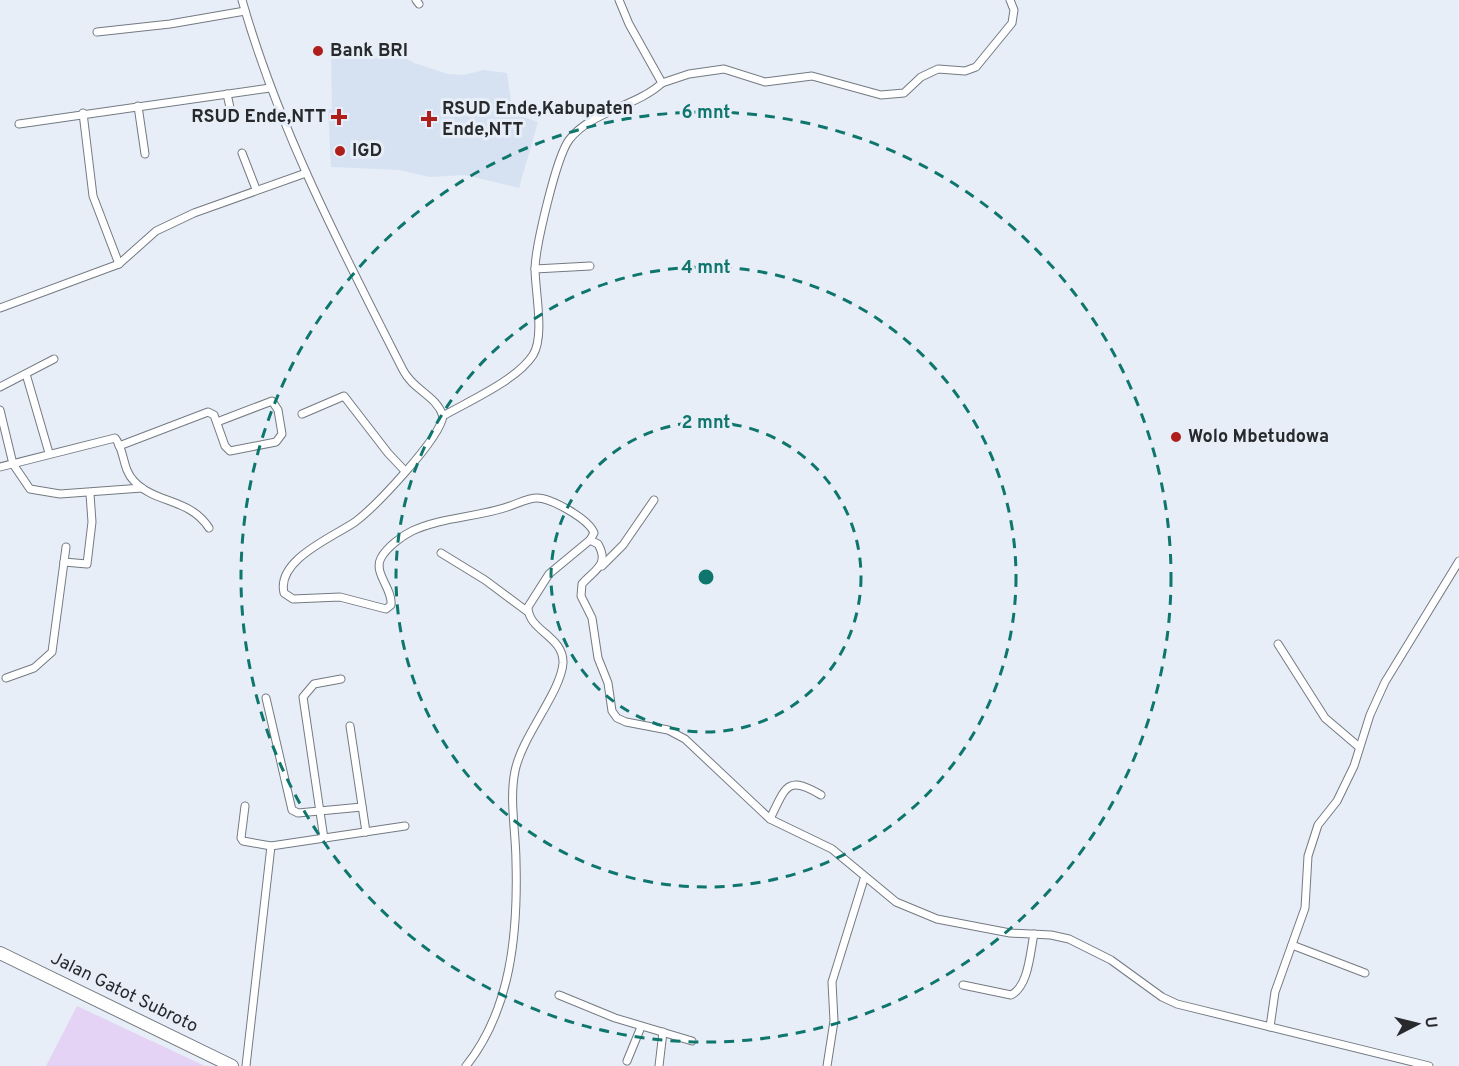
<svg xmlns="http://www.w3.org/2000/svg" width="1459" height="1066" font-family="Overpass,sans-serif">
	<rect width="100%" height="100%" fill="#e7eef7"/>
	<path fill="#d6e2f1" d="M 401,55 L 414,63 L 448,74 L 463,75 L 484,70 L 507,73 L 512,108 L 521,116 L 538,122 L 519,188 L 465,175 L 430,177 L 399,170 L 331,167 L 328,110 L 332,109 L 331,56 Z"/>
	<path fill="#e4d3f5" d="M 77,1006 L 205,1066 L 46,1066 Z"/>
	<g fill="none" stroke-linecap="round" stroke-linejoin="round">
		<g stroke="#747a82" stroke-width="9">
			<g id="minor">
				<path d="M 242,0 C 279,130 342,250 403,370 C 413,390 436,395 443,416 C 440,439 375,507 355,522 C 333,537 276,560 284,593 L 293,599 L 340,597 L 386,609 L 391,605 C 393,589 373,573 381,558 C 387,547 402,536 412,531 C 441,517 480,517 510,506 C 519,503 528,498 537,498 C 551,498 589,519 594,533 L 590,540 L 549,574 L 528,607 C 528,631 564,636 563,663 C 561,692 522,736 515,771 C 509,800 516,833 516,862 C 518,933 511,1010 466,1066"/>
				<path d="M 416,0 L 419,4"/>
				<path d="M 97,32 L 170,24 L 245,11"/>
				<path d="M 662,83 L 689,74 L 724,69 L 765,82 L 812,76 L 881,95 L 904,93 L 921,77 L 938,69 L 965,71 L 976,67 L 1012,23 L 1014,10 L 1010,0"/>
				<path d="M 227,94 L 231,112"/>
				<path d="M 138,106 L 145,154"/>
				<path d="M 83,113 L 93,196 L 119,264"/>
				<path d="M 19,124 L 270,88"/>
				<path d="M 242,153 L 256,189"/>
				<path d="M 535,269 L 590,266"/>
				<path d="M 0,308 L 119,264 L 156,231 L 194,213 L 306,173"/>
				<path d="M 26,374 L 49,453"/>
				<path d="M 0,387 L 54,359"/>
				<path d="M 0,410 L 13,464 L 30,489 L 60,494 L 142,488"/>
				<path d="M 302,414 L 344,396 L 388,453 L 405,471"/>
				<path d="M 443,416 C 469,401 517,380 533,355 C 545,336 535,291 535,268 C 536,245 556,158 569,140 C 591,111 636,107 662,83 L 629,24 L 619,0"/>
				<path d="M 119,446 L 208,412 L 214,415 L 225,446 L 230,451 L 276,442 L 282,434 L 278,410 L 272,401 L 217,422"/>
				<path d="M 0,467 L 115,438 C 125,450 122,469 134,481 C 155,504 190,498 209,528"/>
				<path d="M 590,540 L 598,544 C 610,565 594,570 582,584 L 581,596 L 592,618 L 598,658 L 608,683 L 612,711 L 617,718 L 626,722 L 668,730 L 685,739 L 770,819 L 832,849 L 896,902 L 937,919 L 1010,933 L 1051,935 L 1069,939 L 1111,960 L 1162,997 L 1177,1004 L 1429,1066"/>
				<path d="M 441,553 L 485,580 L 528,612"/>
				<path d="M 64,562 L 87,564 L 92,522 L 90,494"/>
				<path d="M 602,566 L 623,545 L 654,500"/>
				<path d="M 1278,644 L 1325,718 L 1359,747"/>
				<path d="M 6,678 L 34,668 L 52,652 L 66,547"/>
				<path d="M 266,698 L 292,810 L 298,813 L 362,807"/>
				<path d="M 350,726 L 366,832"/>
				<path d="M 245,806 L 241,838 L 243,841 L 271,846 L 405,826"/>
				<path d="M 770,819 C 786,786 787,775 821,795"/>
				<path d="M 324,839 L 303,697 L 314,684 L 341,679"/>
				<path d="M 1292,945 L 1365,973"/>
				<path d="M 963,985 L 1011,995 C 1029,986 1030,952 1034,934"/>
				<path d="M 559,995 L 615,1018 L 692,1041"/>
				<path d="M 1270,1027 L 1275,992 L 1305,908 L 1308,856 L 1318,825 L 1337,801 L 1354,766 L 1370,715 L 1385,682 L 1459,561"/>
				<path d="M 627,1061 L 641,1027"/>
				<path d="M 246,1066 L 271,846"/>
				<path d="M 659,1066 L 663,1032"/>
				<path d="M 827,1066 L 834,1021 L 832,982 L 864,879"/>
			</g>
		</g>
		<g stroke="#747a82" stroke-width="14">
			<path id="trunk" d="M 0,953 L 232,1066"/>
		</g>
		<use href="#minor" stroke="#fff" stroke-width="7"/>
		<use href="#trunk" stroke="#fff" stroke-width="12"/>
	</g>
	<g fill="none" stroke="#0f766e" stroke-width="3" stroke-dasharray="10 8">
		<circle cx="706" cy="577" r="155"/>
		<circle cx="706" cy="577" r="310"/>
		<circle cx="706" cy="577" r="465"/>
	</g>
	<g fill="#ae1e1b" stroke="#e7eef7" stroke-width="2">
		<circle cx="318" cy="51" r="6"/>
		<path d="M336 108h6v6h6v6h-6v6h-6v-6h-6v-6h6z"/>
		<path d="M426 110h6v6h6v6h-6v6h-6v-6h-6v-6h6z"/>
		<circle cx="340" cy="151" r="6"/>
		<circle cx="1176" cy="437" r="6"/>
	</g>
	<g text-anchor="middle" dominant-baseline="central" stroke-width="6" stroke-linejoin="round" paint-order="stroke">
		<g font-size="18" font-weight="bold" fill="#27292d" stroke="#e7eef7" text-anchor="start">
			<text x="330" y="51">Bank BRI</text>
			<text x="442" y="109">RSUD Ende,Kabupaten<tspan x="442" dy="21">Ende,NTT</tspan></text>
			<text x="326" y="117" text-anchor="end">RSUD Ende,NTT</text>
			<text x="352" y="151">IGD</text>
			<text x="1188" y="437">Wolo Mbetudowa</text>
		</g>
		<g font-size="18" fill="#27292d" stroke="#e7eef7">
			<text transform="translate(124 993) rotate(26)">Jalan Gatot Subroto</text>
		</g>
	</g>
	<circle cx="706" cy="577" r="9" fill="#0f766e" stroke="#e7eef7" stroke-width="3"/>
	<g font-size="18" text-anchor="middle" font-weight="bold" fill="#0f766e" stroke="#e7eef7" stroke-width="6" stroke-linejoin="round" paint-order="stroke">
		<text x="706" y="118">6 mnt</text>
		<text x="706" y="273">4 mnt</text>
		<text x="706" y="428">2 mnt</text>
	</g>
	<g transform="translate(1417 1024) rotate(83)" stroke="#e7eef7" stroke-width="4.5" paint-order="stroke">
	<path d="M0-4.5L10 22L0 15L-10 22Z" fill="#27292d"/>
	<text y="-9" font-size="16" font-weight="bold" text-anchor="middle" fill="#27292d">U</text>
	</g>
</svg>
